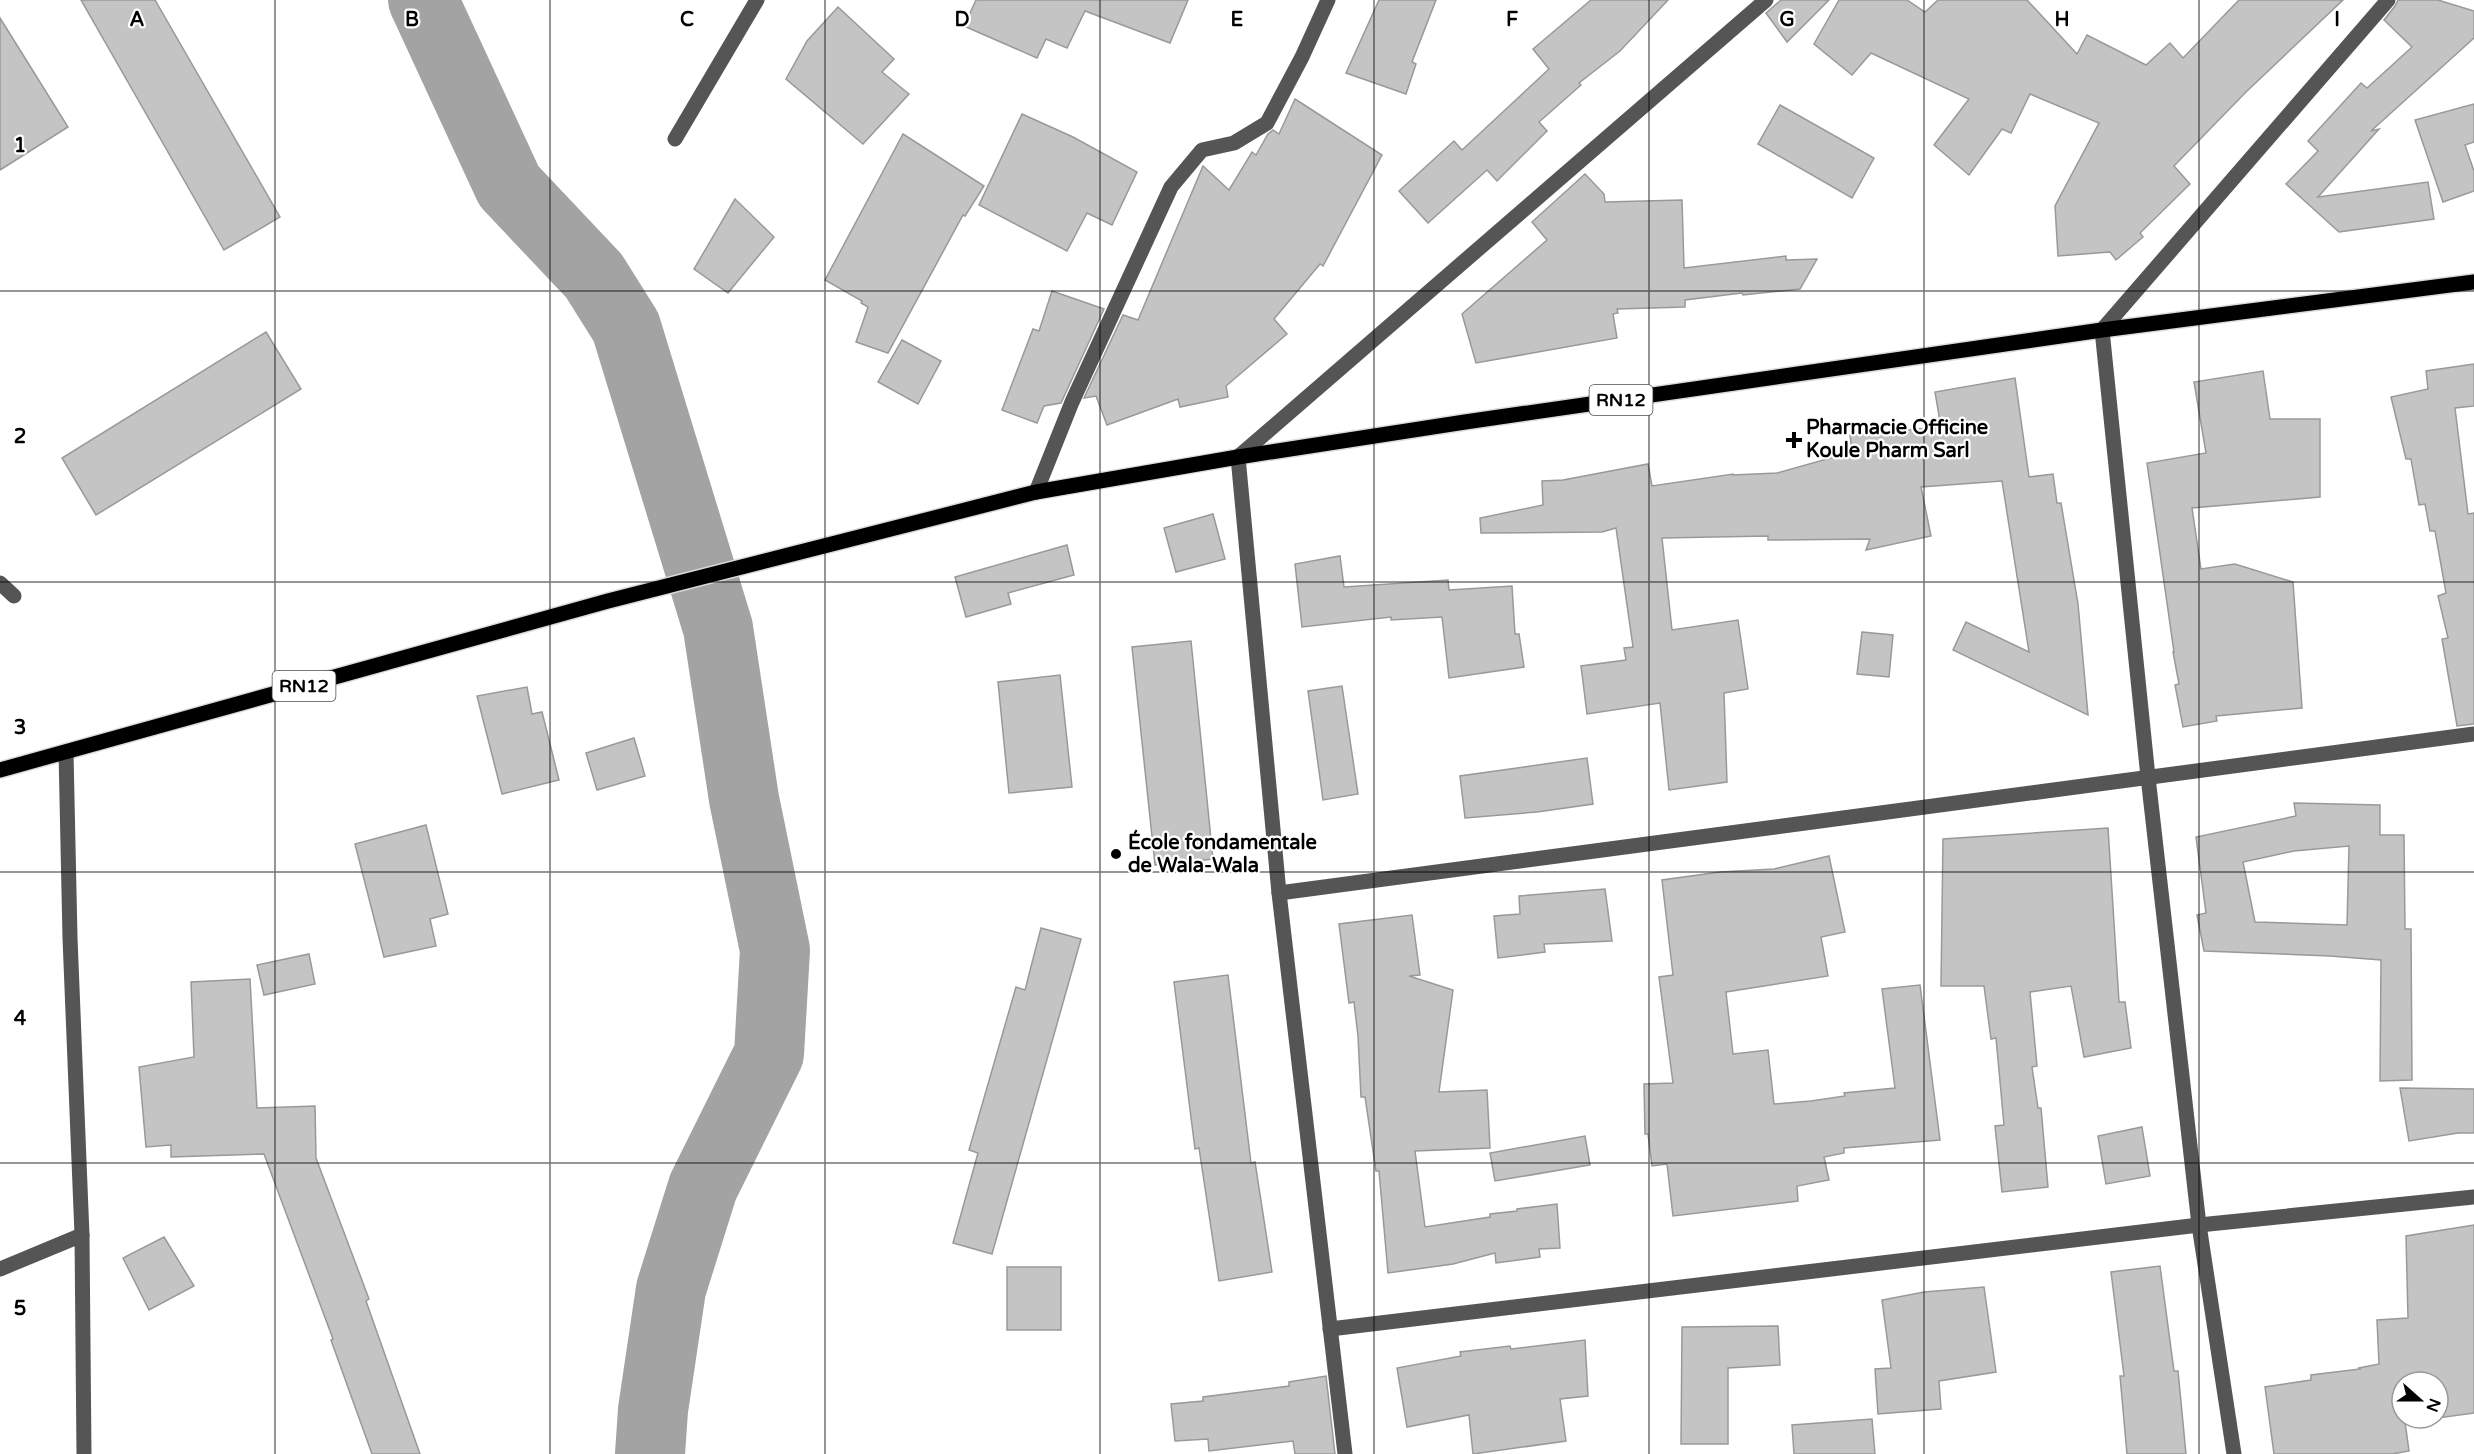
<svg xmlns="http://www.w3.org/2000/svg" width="2474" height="1454" font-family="'Varela Round',sans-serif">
	<rect width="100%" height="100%" fill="#fff"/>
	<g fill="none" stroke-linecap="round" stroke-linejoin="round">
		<path stroke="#a3a3a3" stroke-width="70" d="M 423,0 L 509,186 L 594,276 L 626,327 L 718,628 L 744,799 L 775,950 L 769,1054 L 703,1187 L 671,1289 L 653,1410 L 650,1454"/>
	</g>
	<g fill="#c4c4c4" stroke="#999" stroke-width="1.5" fill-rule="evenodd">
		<path d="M 81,0 L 155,0 L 280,217 L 224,250 Z"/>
		<path d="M 976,0 L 1188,0 L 1170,43 L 1085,11 L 1067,48 L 1046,39 L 1037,58 L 964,26 Z"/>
		<path d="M 1379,0 L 1436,0 L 1412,62 L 1416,64 L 1406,94 L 1346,73 Z"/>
		<path d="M 1591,0 L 1668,0 L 1620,51 L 1579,83 L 1581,85 L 1539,122 L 1547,131 L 1497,181 L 1487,170 L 1428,223 L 1399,191 L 1454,141 L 1462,150 L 1549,69 L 1533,49 Z"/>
		<path d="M 1781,0 L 1829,0 L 1787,42 L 1766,13 Z"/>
		<path d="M 1839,0 L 1907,0 L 1925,12 L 1938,0 L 2027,0 L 2077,54 L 2087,35 L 2146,65 L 2170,43 L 2183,58 L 2239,0 L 2343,0 L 2246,92 L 2174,166 L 2190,184 L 2140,233 L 2143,237 L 2116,260 L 2110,252 L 2058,256 L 2055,206 L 2099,123 L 2030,94 L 2011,133 L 2002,129 L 1969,175 L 1934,145 L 1969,99 L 1871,53 L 1852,75 L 1814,44 Z"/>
		<path d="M 2398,0 L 2438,0 L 2474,11 L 2474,38 L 2371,131 L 2379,129 L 2318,197 L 2428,182 L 2434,219 L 2339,232 L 2286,184 L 2318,151 L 2308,141 L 2361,83 L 2367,88 L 2412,47 L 2384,20 L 2395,6 Z"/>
		<path d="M 838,7 L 894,59 L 882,72 L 909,94 L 863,144 L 786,79 L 807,41 Z"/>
		<path d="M 0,18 L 68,127 L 0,170 Z"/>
		<path d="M 1295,99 L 1382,155 L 1323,266 L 1320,264 L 1274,319 L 1287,334 L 1226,386 L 1228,397 L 1180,407 L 1178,399 L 1107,425 L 1096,396 L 1084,398 L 1123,315 L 1138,320 L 1203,166 L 1229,190 L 1252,152 L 1256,155 L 1268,134 L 1273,130 L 1279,134 Z"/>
		<path d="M 2474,104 L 2474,142 L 2465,145 L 2474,171 L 2474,191 L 2443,202 L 2415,120 Z"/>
		<path d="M 1780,105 L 1874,158 L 1852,198 L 1758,144 Z"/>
		<path d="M 1022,114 L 1073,137 L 1137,172 L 1112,225 L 1087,213 L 1067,251 L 979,205 Z"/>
		<path d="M 903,134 L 984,186 L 965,216 L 963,215 L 888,353 L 856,342 L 868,307 L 861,303 L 862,301 L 825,280 Z"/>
		<path d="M 1585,174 L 1604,194 L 1605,202 L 1682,200 L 1684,268 L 1786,256 L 1786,260 L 1817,259 L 1800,289 L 1743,295 L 1742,293 L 1685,300 L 1685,307 L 1617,309 L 1618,313 L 1613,314 L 1617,338 L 1476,363 L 1462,314 L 1547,240 L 1532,222 Z"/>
		<path d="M 735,199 L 774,237 L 728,293 L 694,269 Z"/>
		<path d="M 1052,291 L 1104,309 L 1061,403 L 1044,406 L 1037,423 L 1002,410 L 1033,329 L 1039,331 Z"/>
		<path d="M 266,332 L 301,389 L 96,515 L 62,458 Z"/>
		<path d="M 902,340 L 941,361 L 918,404 L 878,382 Z"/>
		<path d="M 2474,364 L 2474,406 L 2455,408 L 2468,514 L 2474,513 L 2474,724 L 2457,726 L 2442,639 L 2448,638 L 2438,596 L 2446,593 L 2435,531 L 2430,531 L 2425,504 L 2419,505 L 2411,459 L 2406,459 L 2391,397 L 2428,389 L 2426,371 Z"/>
		<path d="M 2263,371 L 2270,419 L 2320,419 L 2320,497 L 2192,508 L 2201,569 L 2235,564 L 2293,582 L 2302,708 L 2216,716 L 2217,721 L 2183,727 L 2175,685 L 2179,684 L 2173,652 L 2174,652 L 2147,463 L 2206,453 L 2194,382 Z"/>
		<path d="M 2015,378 L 2029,477 L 2053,474 L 2057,503 L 2061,503 L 2078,604 L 2088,715 L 1953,650 L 1966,622 L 2029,652 L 2002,481 L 1921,487 L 1931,536 L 1866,550 L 1870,539 L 1768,540 L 1768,536 L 1662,538 L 1672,630 L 1738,620 L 1748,689 L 1724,693 L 1727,782 L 1669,790 L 1660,703 L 1587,714 L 1581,666 L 1626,660 L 1624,648 L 1633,647 L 1616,528 L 1602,532 L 1481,533 L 1480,518 L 1543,505 L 1542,481 L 1563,480 L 1648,464 L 1652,486 L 1733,474 L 1733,475 L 1777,473 L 1852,452 L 1850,435 L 1941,427 L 1935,392 Z"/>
		<path d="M 1213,514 L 1225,559 L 1176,572 L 1164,528 Z"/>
		<path d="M 1067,545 L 1074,575 L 1008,593 L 1011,604 L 966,617 L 955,577 Z"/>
		<path d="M 1340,556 L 1344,587 L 1448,580 L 1449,590 L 1512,586 L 1515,634 L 1519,634 L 1524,667 L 1449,678 L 1442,617 L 1391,620 L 1391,617 L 1302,627 L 1295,564 Z"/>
		<path d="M 1862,632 L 1893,635 L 1889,677 L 1857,674 Z"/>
		<path d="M 1191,641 L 1213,859 L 1155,865 L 1132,647 Z"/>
		<path d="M 1060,675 L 1072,787 L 1009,793 L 998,682 Z"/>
		<path d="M 1342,686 L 1358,794 L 1323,800 L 1308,691 Z"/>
		<path d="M 527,687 L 532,714 L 542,712 L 559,780 L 502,794 L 477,696 Z"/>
		<path d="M 634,738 L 645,776 L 597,790 L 586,753 Z"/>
		<path d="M 1587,758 L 1593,804 L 1537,812 L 1465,818 L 1460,776 Z"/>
		<path d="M 2294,803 L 2380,805 L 2380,835 L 2404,835 L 2405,929 L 2411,929 L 2412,1080 L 2380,1081 L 2381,960 L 2330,956 L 2204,951 L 2197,915 L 2206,913 L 2196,837 L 2296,816 ZM 2349,846 L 2347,925 L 2255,922 L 2243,862 L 2294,851 Z"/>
		<path d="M 426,825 L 448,914 L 430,919 L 436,946 L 384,957 L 355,844 Z"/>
		<path d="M 2108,828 L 2119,1002 L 2125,1002 L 2131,1048 L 2084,1057 L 2071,986 L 2030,992 L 2037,1066 L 2032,1067 L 2038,1108 L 2041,1108 L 2048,1187 L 2002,1192 L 1995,1126 L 2004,1125 L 1996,1038 L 1991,1039 L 1984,986 L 1941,986 L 1943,839 Z"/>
		<path d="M 1829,856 L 1845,932 L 1821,937 L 1828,976 L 1726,992 L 1733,1054 L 1768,1050 L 1774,1104 L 1811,1101 L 1845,1096 L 1844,1093 L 1895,1088 L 1882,989 L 1920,985 L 1940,1140 L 1844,1148 L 1844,1153 L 1824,1157 L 1829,1180 L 1797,1186 L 1798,1201 L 1673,1216 L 1667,1164 L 1652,1166 L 1648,1134 L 1645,1134 L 1644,1084 L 1673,1083 L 1659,977 L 1673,975 L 1662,880 L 1720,872 L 1774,869 Z"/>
		<path d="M 1605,889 L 1612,941 L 1544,944 L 1545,952 L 1498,958 L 1494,916 L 1520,914 L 1519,896 Z"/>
		<path d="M 1412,915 L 1420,975 L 1409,976 L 1453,990 L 1439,1092 L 1487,1090 L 1490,1148 L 1415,1151 L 1425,1227 L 1490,1217 L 1490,1214 L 1517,1211 L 1517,1209 L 1557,1204 L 1560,1248 L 1539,1249 L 1540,1257 L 1496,1263 L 1495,1253 L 1453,1264 L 1388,1273 L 1379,1171 L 1376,1171 L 1365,1097 L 1361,1097 L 1358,1036 L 1354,1002 L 1349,1003 L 1339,924 Z"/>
		<path d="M 1041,928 L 1081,939 L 992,1254 L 953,1243 L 978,1153 L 969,1150 L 1016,987 L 1025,990 Z"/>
		<path d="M 309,954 L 315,984 L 264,995 L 257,965 Z"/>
		<path d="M 1228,975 L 1251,1163 L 1255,1162 L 1272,1272 L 1219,1281 L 1199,1148 L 1195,1149 L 1174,982 Z"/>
		<path d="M 250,979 L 257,1108 L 315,1106 L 316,1158 L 369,1299 L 366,1301 L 420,1454 L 372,1454 L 331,1340 L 333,1339 L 264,1154 L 171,1157 L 171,1145 L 146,1147 L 139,1067 L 194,1057 L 191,982 Z"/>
		<path d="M 2400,1088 L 2474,1089 L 2474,1133 L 2458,1133 L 2409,1141 Z"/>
		<path d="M 2142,1127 L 2150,1176 L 2106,1184 L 2098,1136 Z"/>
		<path d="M 1585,1136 L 1590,1165 L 1495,1181 L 1490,1153 Z"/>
		<path d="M 2474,1225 L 2474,1413 L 2438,1418 L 2438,1382 L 2402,1382 L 2402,1418 L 2436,1418 L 2405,1422 L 2409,1451 L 2392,1454 L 2274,1454 L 2265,1387 L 2311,1380 L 2311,1375 L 2360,1369 L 2359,1368 L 2379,1364 L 2377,1320 L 2408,1318 L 2406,1236 Z"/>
		<path d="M 164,1237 L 194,1286 L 149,1310 L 123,1258 Z"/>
		<path d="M 2160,1266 L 2174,1371 L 2178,1371 L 2186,1454 L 2127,1454 L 2120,1376 L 2124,1376 L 2111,1272 Z"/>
		<rect x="1007" y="1267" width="54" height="63"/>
		<path d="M 1984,1287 L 1996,1372 L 1939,1381 L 1941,1409 L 1878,1414 L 1875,1369 L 1891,1368 L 1882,1300 L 1924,1292 Z"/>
		<path d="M 1778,1326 L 1780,1365 L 1728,1368 L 1728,1444 L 1681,1444 L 1682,1327 Z"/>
		<path d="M 1585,1340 L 1588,1396 L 1560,1399 L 1566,1441 L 1473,1454 L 1469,1415 L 1407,1427 L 1397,1368 L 1461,1356 L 1460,1352 L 1510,1346 L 1511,1349 Z"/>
		<path d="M 1326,1376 L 1335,1454 L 1295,1454 L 1293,1441 L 1209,1451 L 1208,1439 L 1175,1441 L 1171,1404 L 1203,1401 L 1203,1397 L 1289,1386 L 1289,1382 Z"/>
		<path d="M 1872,1419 L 1875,1454 L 1794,1454 L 1792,1425 Z"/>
	</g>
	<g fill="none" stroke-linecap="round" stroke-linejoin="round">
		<g stroke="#dbdbdb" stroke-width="18">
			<path id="major" d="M 0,770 L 608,601 L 1036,492 L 1238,457 L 1465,422 L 2102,330 L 2474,282"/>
		</g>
		<g stroke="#555" stroke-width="15">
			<path d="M 675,139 L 757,0"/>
			<path d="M 1036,492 L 1072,402 L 1171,187 L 1202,150 L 1234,143 L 1267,123 L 1302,57 L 1328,0"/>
			<path d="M 0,583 L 14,596"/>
			<path d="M 66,752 L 70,938 L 82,1235 L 84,1454"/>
			<path d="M 1279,893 L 2474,734"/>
			<path d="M 0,1269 L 82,1235"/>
			<path d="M 1330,1329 L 2199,1225 L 2474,1197"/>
			<path d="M 1345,1454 L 1279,893 L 1238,457 L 1766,0"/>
			<path d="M 2234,1454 L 2199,1225 L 2148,777 L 2102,330 L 2388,0"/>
		</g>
		<use href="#major" stroke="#000" stroke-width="15"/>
	</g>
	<path fill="none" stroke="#000" stroke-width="1.5" stroke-opacity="0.55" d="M 275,0 L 275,1454M 550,0 L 550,1454M 825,0 L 825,1454M 1100,0 L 1100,1454M 1374,0 L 1374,1454M 1649,0 L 1649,1454M 1924,0 L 1924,1454M 2199,0 L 2199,1454M 0,291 L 2474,291M 0,582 L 2474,582M 0,872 L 2474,872M 0,1163 L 2474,1163"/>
	<g fill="#000" stroke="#fff" stroke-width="2">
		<path d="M1791 431h6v6h6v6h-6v6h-6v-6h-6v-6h6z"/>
		<circle cx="1116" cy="854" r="6"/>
	</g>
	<g text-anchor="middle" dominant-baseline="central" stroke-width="4.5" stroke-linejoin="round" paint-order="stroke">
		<g fill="#fff" stroke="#4c4c4c" stroke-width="1.5">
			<rect x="1589.5" y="385" width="63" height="30" rx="4.5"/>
			<rect x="272.5" y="671" width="63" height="30" rx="4.5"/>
		</g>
		<g font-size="18" font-weight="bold" fill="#000">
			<text x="1621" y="400">RN12</text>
			<text x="304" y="686">RN12</text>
		</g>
		<g font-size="20" font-weight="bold" fill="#000" stroke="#fff" text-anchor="start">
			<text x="1806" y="428">Pharmacie Officine<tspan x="1806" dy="23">Koule Pharm Sarl</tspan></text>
			<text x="1128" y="843">École fondamentale<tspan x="1128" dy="23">de Wala-Wala</tspan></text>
		</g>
	</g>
	<g font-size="20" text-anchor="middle" font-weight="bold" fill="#000" stroke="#fff" stroke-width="4.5" stroke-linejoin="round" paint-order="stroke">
		<text x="137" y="26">A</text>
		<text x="412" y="26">B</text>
		<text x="687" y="26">C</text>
		<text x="962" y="26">D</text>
		<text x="1237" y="26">E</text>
		<text x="1512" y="26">F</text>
		<text x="1787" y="26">G</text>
		<text x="2062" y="26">H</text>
		<text x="2337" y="26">I</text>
		<text x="20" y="152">1</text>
		<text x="20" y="443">2</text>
		<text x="20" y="734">3</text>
		<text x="20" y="1025">4</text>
		<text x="20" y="1315">5</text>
	</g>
	<g transform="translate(2420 1400) rotate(111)"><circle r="28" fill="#ffffff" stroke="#999999" stroke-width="1.5"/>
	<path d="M0-4.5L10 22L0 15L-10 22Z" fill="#000000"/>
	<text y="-9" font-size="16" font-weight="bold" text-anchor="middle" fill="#000000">N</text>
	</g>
</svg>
